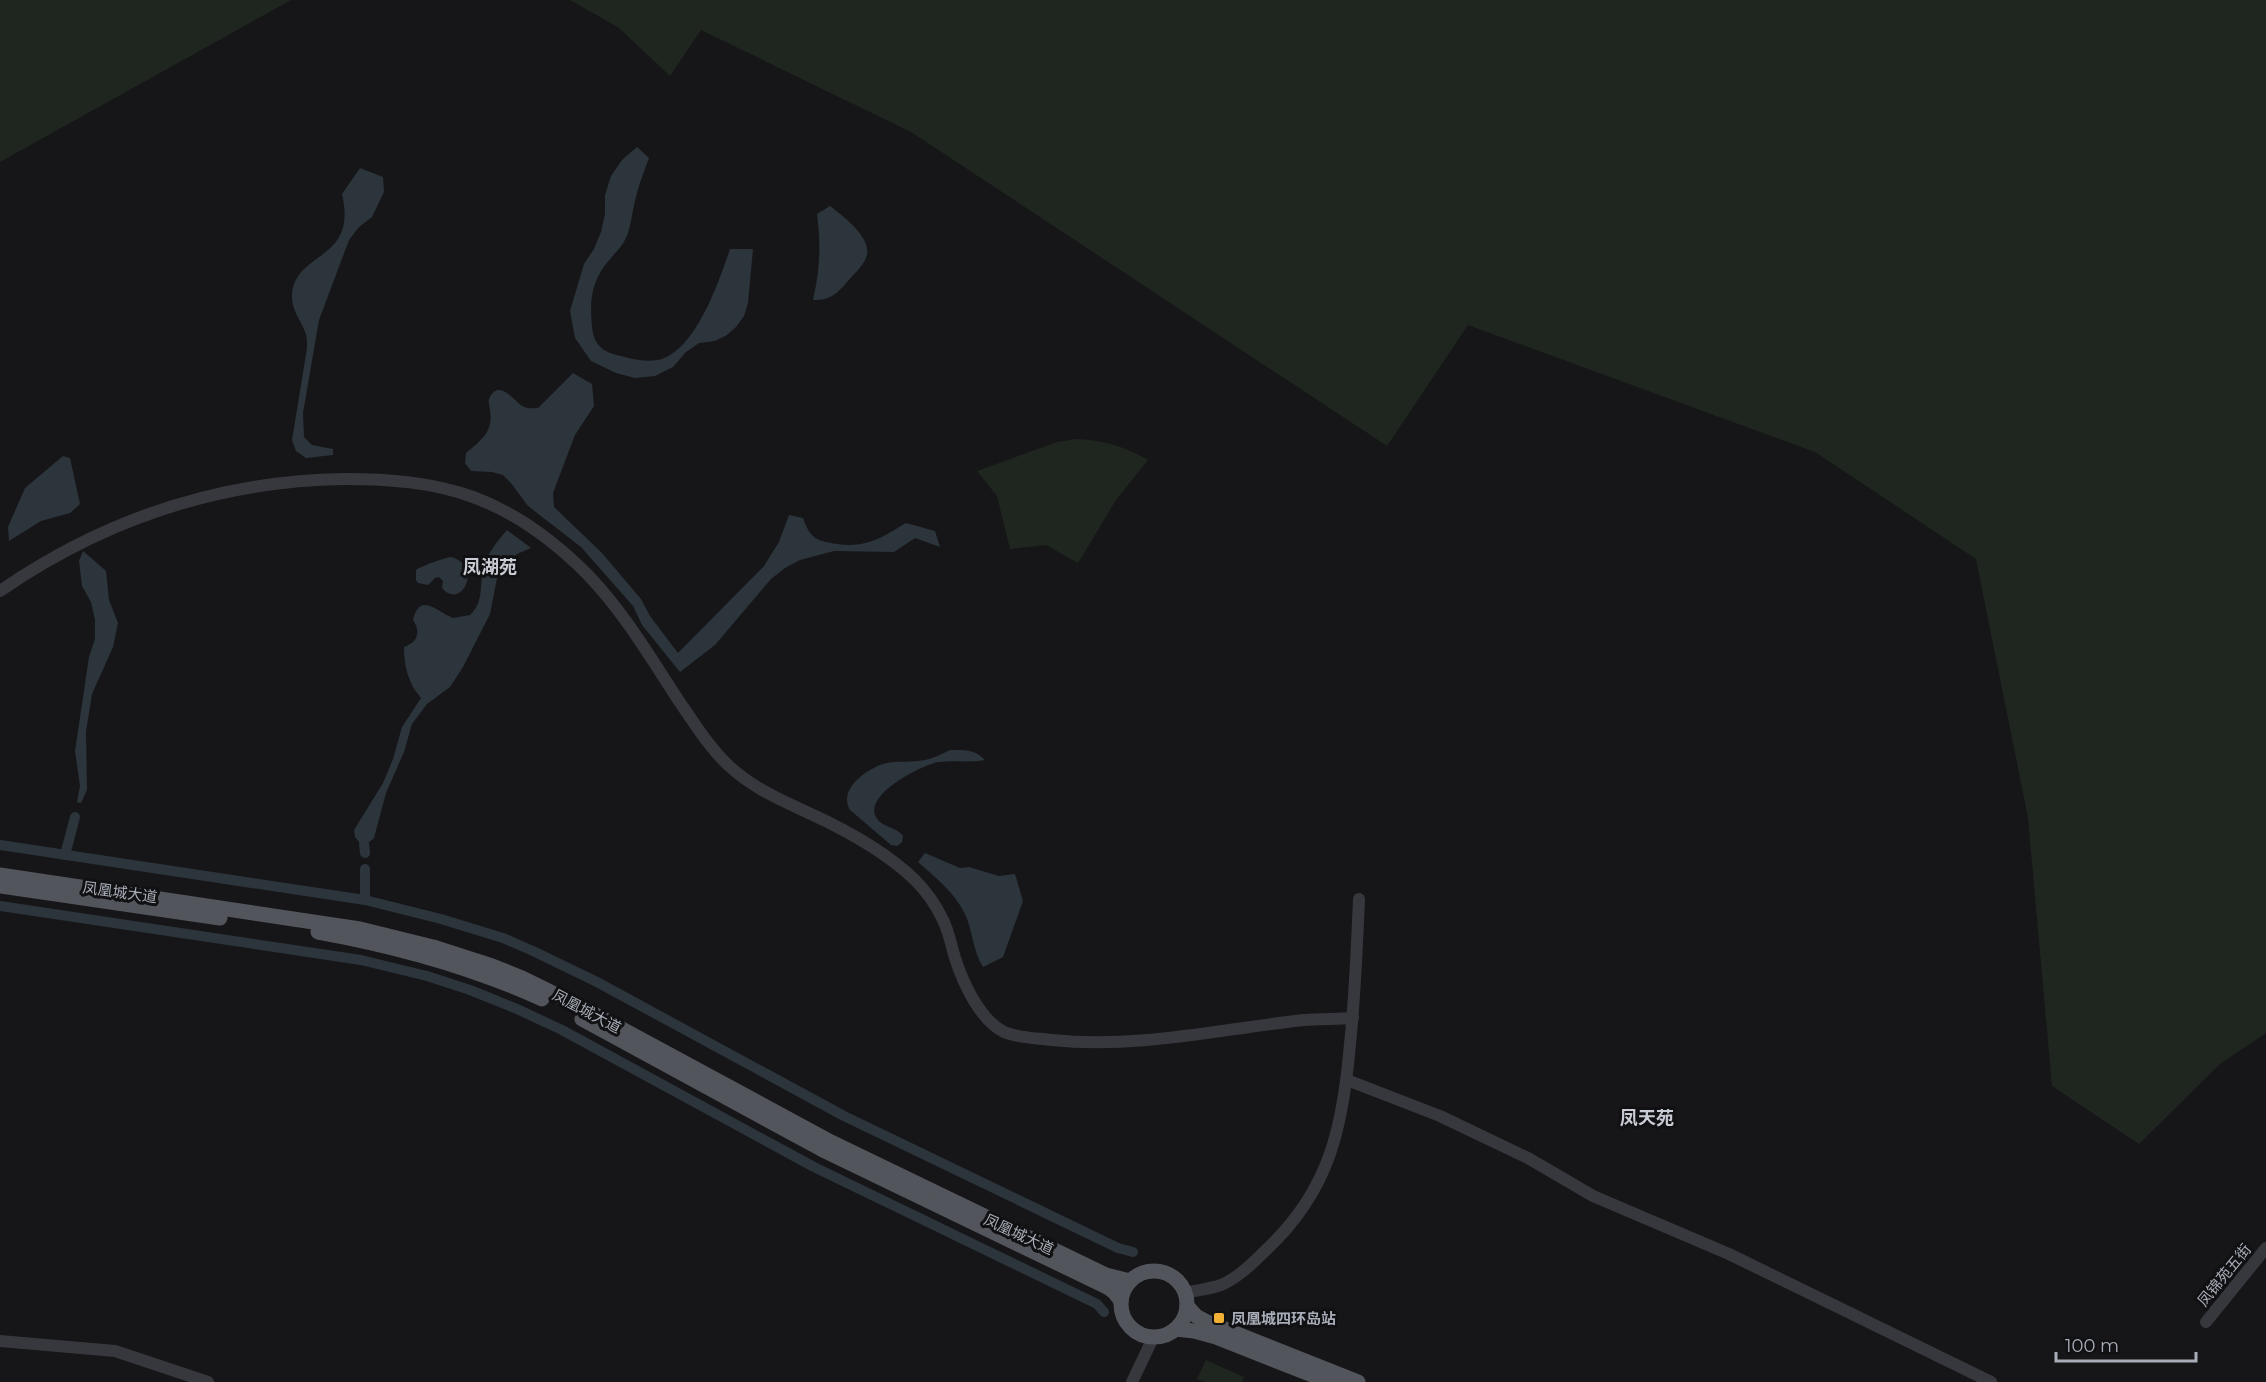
<svg xmlns="http://www.w3.org/2000/svg" width="2266" height="1382" font-family="Montserrat,'Noto Sans SC',sans-serif">
	<rect width="100%" height="100%" fill="#161618"/>
	<g fill="#1e261f">
		<path d="M 0,0 L 291,0 L 0,162 Z"/>
		<path d="M 570,0 L 2266,0 L 2266,1033 L 2220,1064 L 2139,1144 L 2052,1086 L 2028,818 L 1976,559 L 1815,452 L 1468,325 L 1387,446 L 911,132 L 701,30 L 670,76 L 619,28 Z"/>
		<path d="M 1076,439 C 1103,440 1124,446 1148,460 L 1116,500 L 1078,563 L 1046,545 L 1010,549 L 997,496 L 977,471 L 1057,442 Z"/>
		<path d="M 1206,1360 L 1244,1377 L 1242,1382 L 1205,1382 L 1197,1379 Z"/>
	</g>
	<g fill="#2c353c">
		<path d="M 637,147 L 649,158 C 645,169 640,181 637,193 C 633,206 632,220 628,233 C 625,243 617,251 610,259 C 597,274 591,289 591,309 C 592,332 591,349 617,355 C 631,359 647,363 662,359 C 697,347 719,281 730,249 L 753,249 L 748,303 L 744,316 L 736,327 L 727,335 L 715,341 L 699,343 L 686,352 L 673,367 L 655,376 L 635,378 L 616,373 L 591,361 L 575,338 L 570,311 L 584,264 L 594,249 L 601,232 L 605,214 L 605,195 L 611,176 L 622,160 Z"/>
		<path d="M 360,168 L 383,177 L 384,192 L 372,217 L 359,227 L 349,240 L 319,320 L 303,413 L 304,437 L 312,445 L 333,449 L 333,455 L 306,458 L 296,451 L 292,440 L 307,348 C 307,343 307,338 306,334 C 301,320 291,310 292,294 C 296,250 358,262 342,194 Z"/>
		<path d="M 830,206 C 844,217 876,240 865,260 C 861,268 853,275 847,282 C 837,294 829,301 813,300 C 820,269 821,246 817,214 Z"/>
		<path d="M 573,373 L 592,384 L 594,406 L 575,435 L 553,493 L 554,507 L 602,553 L 641,599 L 650,616 L 678,653 L 764,566 L 779,542 L 789,515 L 803,518 C 810,538 816,541 837,544 C 867,548 881,538 906,523 L 935,531 L 940,547 L 915,538 L 894,552 L 834,551 L 800,560 L 785,568 L 771,579 L 715,645 L 680,672 L 642,625 L 633,606 L 581,547 L 528,506 L 511,483 L 503,475 L 492,472 L 471,471 L 465,463 L 466,453 C 480,441 494,432 490,411 C 490,405 487,402 490,397 C 500,378 515,403 524,407 C 529,409 533,408 538,408 Z"/>
		<path d="M 63,456 L 70,458 L 80,504 L 70,513 L 41,521 L 9,541 L 8,527 L 25,488 Z"/>
		<path d="M 507,530 L 531,548 L 517,554 L 505,564 L 497,578 L 490,614 L 463,667 L 450,687 L 427,704 L 412,724 L 404,752 L 386,793 L 374,838 L 368,843 L 360,843 L 355,837 L 354,830 L 383,783 L 393,759 L 402,727 L 421,698 C 408,683 404,666 404,647 C 418,642 421,632 413,620 C 420,591 437,612 453,618 L 470,615 C 484,602 479,588 483,571 C 486,554 497,542 507,530 Z"/>
		<path d="M 83,551 L 106,571 L 109,600 L 118,623 L 113,647 L 92,694 L 86,732 L 87,790 L 81,803 L 77,802 L 80,786 L 75,751 L 89,657 L 95,639 L 95,620 L 91,602 L 82,586 L 79,561 Z"/>
		<path d="M 451,557 C 484,566 461,611 442,588 L 443,581 L 439,577 L 435,578 L 428,585 L 418,583 L 416,580 L 416,570 C 421,566 444,558 451,557 Z"/>
		<path d="M 950,750 C 964,750 975,749 985,760 C 969,763 954,760 938,762 C 920,766 867,793 875,815 C 880,828 896,826 903,836 L 902,842 L 897,846 L 891,845 L 850,810 C 838,790 865,770 883,764 C 896,760 911,763 925,760 C 934,758 942,754 950,750 Z"/>
		<path d="M 925,853 L 960,868 L 969,867 L 999,876 L 1015,874 L 1023,901 L 1003,957 L 983,967 C 972,949 973,931 965,914 C 954,892 936,878 918,862 Z"/>
	</g>
	<g fill="none" stroke-linecap="round" stroke-linejoin="round">
		<g stroke="#2c353c" stroke-width="10">
			<path d="M 364,843 L 365,853"/>
			<path d="M 0,845 L 365,900 L 441,919 L 503,938 L 533,951 L 597,982 L 844,1116 L 1118,1248 L 1133,1252"/>
			<path d="M 65,855 L 75,817"/>
			<path d="M 365,869 L 365,900"/>
			<path d="M 0,906 L 361,960 L 427,976 L 470,990 L 517,1009 L 562,1030 L 814,1167 L 1097,1304 L 1104,1312"/>
		</g>
		<g stroke="#37383d" stroke-width="12">
			<path d="M 0,591 C 103,520 219,481 344,479 C 388,479 432,482 473,497 C 517,513 555,542 587,574 C 625,613 653,662 683,707 C 697,727 710,748 728,765 C 752,788 781,800 811,814 C 848,831 886,852 915,880 C 926,891 936,905 943,920 C 949,932 951,945 955,958 C 963,983 980,1020 1004,1032 C 1018,1038 1036,1038 1052,1040 C 1137,1049 1220,1029 1304,1020 C 1320,1019 1337,1019 1353,1018"/>
			<path d="M 1347,1080 L 1440,1116 L 1528,1158 L 1593,1196 L 1729,1254 L 1991,1382"/>
			<path d="M 1185,1293 C 1197,1290 1210,1289 1221,1285 C 1238,1278 1254,1262 1267,1249 C 1330,1190 1343,1126 1350,1044 C 1355,996 1357,947 1359,899"/>
			<path d="M 2206,1322 L 2266,1248"/>
			<path d="M 0,1341 L 115,1351 L 208,1382"/>
			<path d="M 1132,1382 L 1153,1338"/>
		</g>
		<g stroke="#53555c" stroke-width="15">
			<path d="M 0,875 L 360,929 L 433,947 L 492,966 L 522,978 L 583,1008 L 831,1142 L 1106,1275 L 1130,1281"/>
			<path d="M 0,886 L 220,918"/>
			<path d="M 318,932 C 396,946 470,966 542,999"/>
			<path d="M 582,1019 L 823,1150 L 1107,1287 L 1114,1292 L 1121,1301"/>
			<circle cx="1154" cy="1304" r="33"/>
			<path d="M 1187,1306 L 1196,1316 L 1207,1322 L 1358,1382"/>
			<path d="M 1176,1329 L 1194,1331 L 1216,1337 L 1330,1382"/>
		</g>
	</g>
	<rect fill="#f2b134" stroke="#111113" stroke-width="2" x="1213" y="1312" width="12" height="12" rx="3"/>
	<g text-anchor="middle" dominant-baseline="central" stroke-width="6" stroke-linejoin="round" paint-order="stroke">
		<g font-size="15" fill="#a8adb8" stroke="#111113">
			<text transform="translate(120 892) rotate(8)">凤凰城大道</text>
			<text transform="translate(587 1011) rotate(28)">凤凰城大道</text>
			<text transform="translate(1019 1234) rotate(25)">凤凰城大道</text>
			<text transform="translate(2224 1275) rotate(-51)">凤锦苑五街</text>
		</g>
		<g font-size="15" font-weight="bold" fill="#a8adb8" stroke="#111113" text-anchor="start">
			<text x="1231" y="1318">凤凰城四环岛站</text>
		</g>
		<g font-size="18" font-weight="bold" fill="#c9ccd4" stroke="#111113">
			<text x="490" y="567">凤湖苑</text>
			<text x="1647" y="1118">凤天苑</text>
		</g>
	</g>
	<path d="M2056 1352v9h140v-9" fill="none" stroke="#a8adb8" stroke-width="3"/>
	<text x="2065" y="1352" font-size="18" fill="#a8adb8" stroke="#111113" stroke-width="4.5" paint-order="stroke">100 m</text>
</svg>
